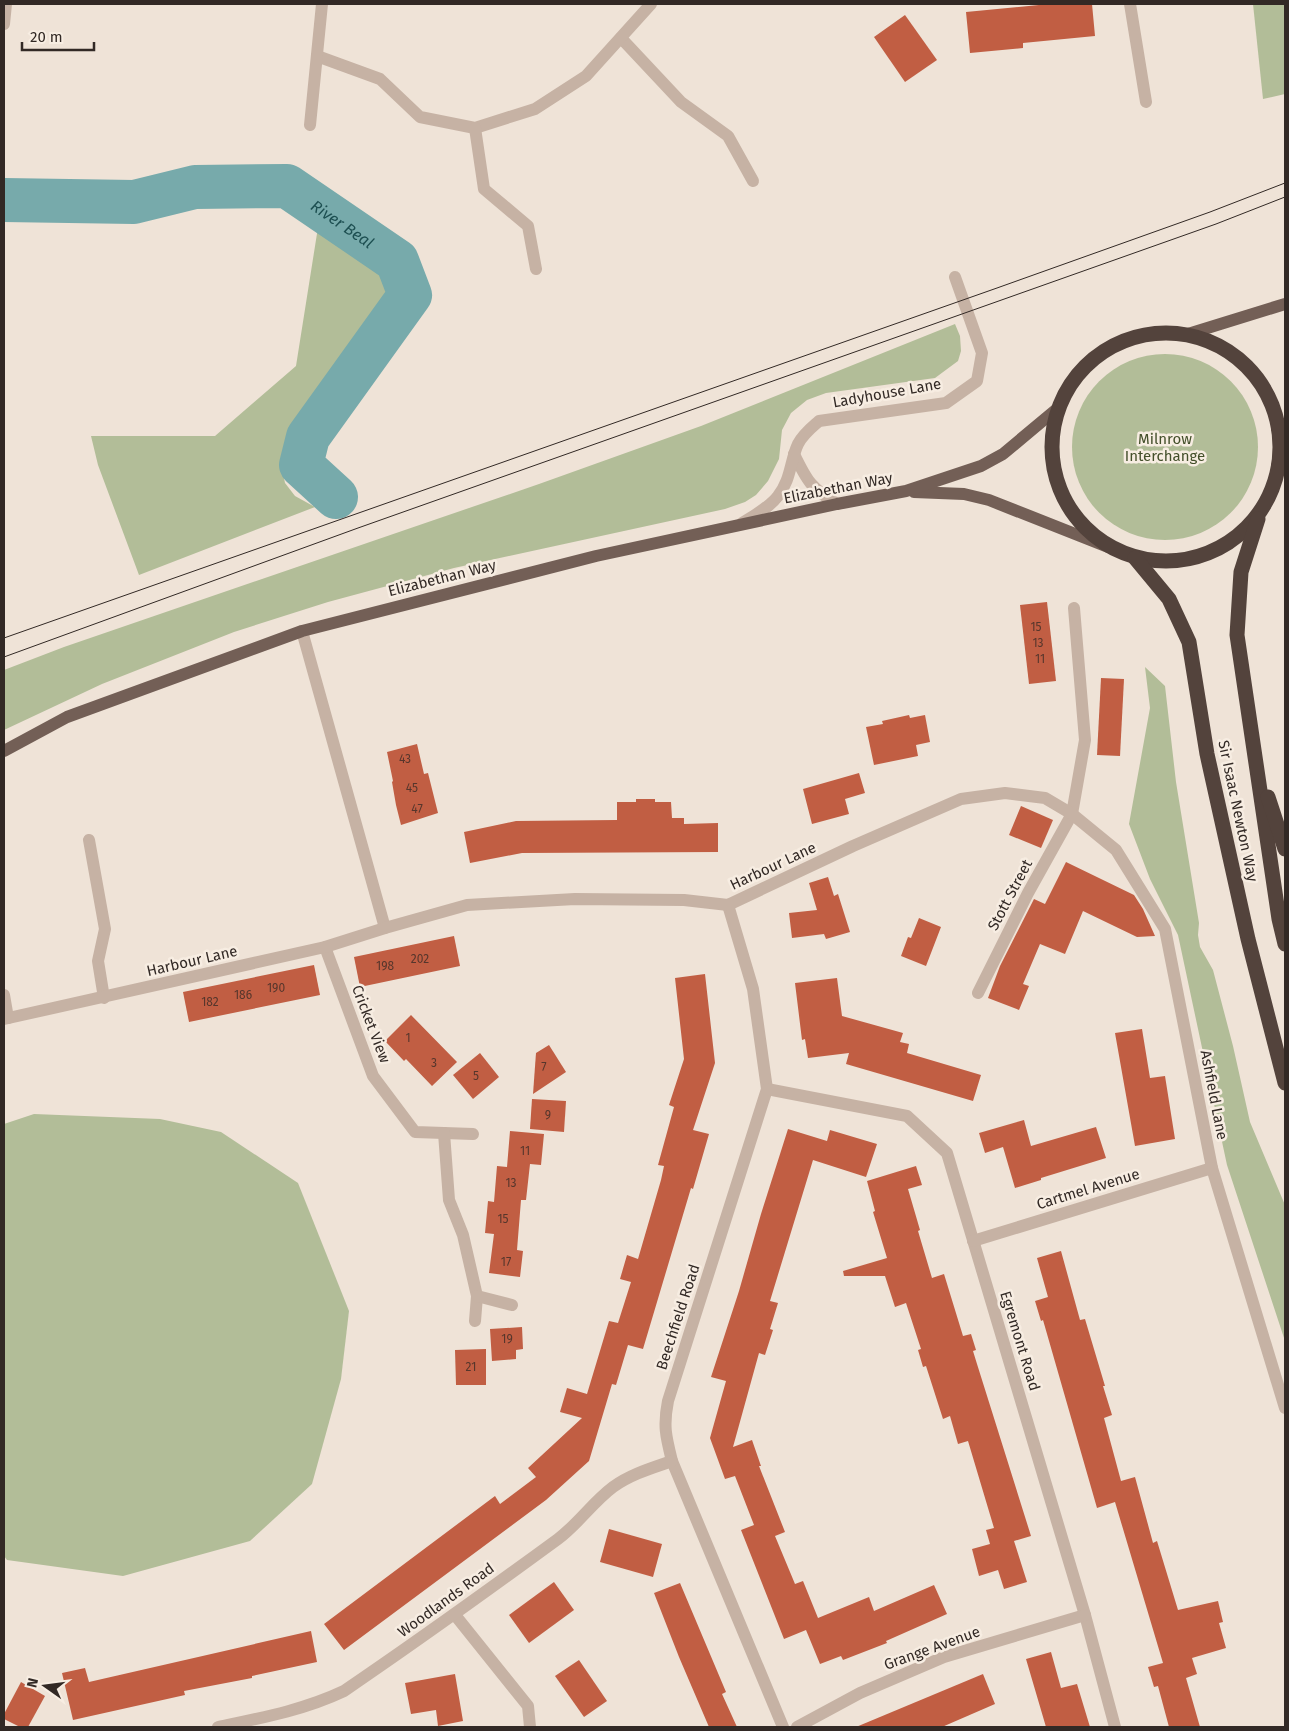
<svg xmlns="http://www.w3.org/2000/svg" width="1289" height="1731" font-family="'Fira Sans',sans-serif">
	<rect width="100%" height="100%" fill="#efe3d7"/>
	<g fill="#b2bd98">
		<path d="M 1253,4 L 1285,4 L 1285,94 L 1263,99 Z"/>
		<path d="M 319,221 L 388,264 L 397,284 L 395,300 L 307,412 L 288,448 L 282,468 L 285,483 L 295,496 L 315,507 L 139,575 L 98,465 L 91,436 L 215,436 L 296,366 Z"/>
		<path d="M 955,324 L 960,336 L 961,351 L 958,361 L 935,378 L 826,393 L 807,400 L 791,413 L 782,430 L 779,459 L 768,481 L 756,495 L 745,502 L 725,509 L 454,568 L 328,602 L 234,632 L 102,684 L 4,730 L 4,670 L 64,647 L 539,484 L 701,426 Z"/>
		<circle cx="1165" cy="447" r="93"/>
		<path d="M 1145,667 L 1165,686 L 1176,782 L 1199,923 L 1198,935 L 1200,947 L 1213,970 L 1233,1046 L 1250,1122 L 1285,1205 L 1285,1341 L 1227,1165 L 1178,935 L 1150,879 L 1129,824 L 1150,708 Z"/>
		<path d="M 34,1114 L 160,1119 L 221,1132 L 298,1183 L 349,1311 L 341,1379 L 312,1484 L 250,1541 L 123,1576 L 7,1560 L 4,1556 L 4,1124 Z"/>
	</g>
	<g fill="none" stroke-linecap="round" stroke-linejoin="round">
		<path stroke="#77aaab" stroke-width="44" id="s1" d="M 4,200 L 134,202 L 195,187 L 287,186 L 397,261 L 410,295 L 308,437 L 301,465 L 336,497"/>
	</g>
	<g fill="#c15e43">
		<path d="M 1049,4 L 1092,4 L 1095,36 L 1023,43 L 1023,48 L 970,53 L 966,12 Z"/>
		<path d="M 905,15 L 937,60 L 905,82 L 874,37 Z"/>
		<path d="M 1047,602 L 1056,681 L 1029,684 L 1020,605 Z"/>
		<path d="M 1101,678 L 1124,679 L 1120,756 L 1097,755 Z"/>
		<path d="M 909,715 L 910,718 L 925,715 L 930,742 L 916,745 L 918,756 L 874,765 L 866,727 L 883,724 L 882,721 Z"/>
		<path d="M 417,744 L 424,774 L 428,773 L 438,813 L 401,825 L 396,805 L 392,782 L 393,781 L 387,752 Z"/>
		<path d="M 859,773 L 865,793 L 845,799 L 849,814 L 812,824 L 803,789 Z"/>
		<path d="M 636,799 L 655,799 L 655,802 L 671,802 L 672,818 L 684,818 L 684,824 L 718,823 L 718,852 L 522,853 L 470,863 L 464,832 L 516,821 L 617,820 L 617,802 L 636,802 Z"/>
		<path d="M 1021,806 L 1053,820 L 1041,848 L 1009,835 Z"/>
		<path d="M 1066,862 L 1134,895 L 1143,909 L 1155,936 L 1137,937 L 1083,911 L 1065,954 L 1040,944 L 1023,984 L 1029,986 L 1019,1010 L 988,998 L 1000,966 L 1034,899 L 1045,904 Z"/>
		<path d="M 828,877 L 834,896 L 838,894 L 850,932 L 826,939 L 824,934 L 792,938 L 789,913 L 817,910 L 809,883 Z"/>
		<path d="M 919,918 L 941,927 L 926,966 L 901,956 L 908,937 L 911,938 Z"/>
		<path d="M 454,936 L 460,966 L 360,987 L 354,957 Z"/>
		<path d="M 314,965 L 320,995 L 189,1022 L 183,992 Z"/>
		<path d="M 705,974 L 715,1063 L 693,1130 L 709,1134 L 693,1189 L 691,1188 L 643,1349 L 628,1345 L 616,1385 L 612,1384 L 589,1461 L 546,1500 L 344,1650 L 324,1624 L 495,1496 L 500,1504 L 536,1477 L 528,1468 L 582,1418 L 560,1412 L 567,1388 L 587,1394 L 609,1321 L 618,1323 L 631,1282 L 620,1279 L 627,1255 L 638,1259 L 661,1180 L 664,1166 L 658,1165 L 674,1107 L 669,1105 L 684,1059 L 675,978 Z"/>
		<path d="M 837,978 L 842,1016 L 903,1033 L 900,1042 L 909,1044 L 907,1053 L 981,1075 L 973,1101 L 846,1064 L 849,1053 L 808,1058 L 805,1039 L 802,1040 L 795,983 Z"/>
		<path d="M 411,1015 L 457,1062 L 432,1086 L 406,1059 L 404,1061 L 385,1041 Z"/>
		<path d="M 1142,1029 L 1150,1078 L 1165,1076 L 1175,1139 L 1135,1146 L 1115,1033 Z"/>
		<path d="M 549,1045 L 566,1072 L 533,1094 L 536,1053 Z"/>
		<path d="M 480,1053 L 499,1077 L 473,1099 L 453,1075 Z"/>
		<path d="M 532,1099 L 566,1101 L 564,1132 L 530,1129 Z"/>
		<path d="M 1024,1120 L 1031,1146 L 1096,1127 L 1106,1158 L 1041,1178 L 1041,1180 L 1015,1188 L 1003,1147 L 985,1153 L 979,1133 Z"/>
		<path d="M 788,1129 L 827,1141 L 830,1130 L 877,1144 L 866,1177 L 813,1160 L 770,1301 L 778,1303 L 770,1329 L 773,1330 L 765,1355 L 759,1353 L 733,1447 L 752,1440 L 761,1466 L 759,1466 L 785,1532 L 775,1536 L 795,1584 L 803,1581 L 818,1618 L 869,1597 L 874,1611 L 934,1585 L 947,1614 L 886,1641 L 887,1643 L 843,1660 L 841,1656 L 820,1664 L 806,1630 L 784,1639 L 741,1530 L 754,1525 L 735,1476 L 725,1479 L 710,1438 L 726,1381 L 711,1377 L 739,1291 L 761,1214 Z"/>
		<path d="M 510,1131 L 544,1134 L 541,1165 L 530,1164 L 526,1200 L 521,1200 L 517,1250 L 523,1251 L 520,1277 L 489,1273 L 494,1234 L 485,1233 L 488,1201 L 494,1202 L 497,1166 L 507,1167 Z"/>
		<path d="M 916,1166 L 922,1185 L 908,1189 L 920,1230 L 918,1231 L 932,1278 L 944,1274 L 963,1336 L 971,1334 L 976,1350 L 973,1351 L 977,1364 L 1031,1536 L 1014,1541 L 1027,1582 L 1004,1589 L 998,1570 L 979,1576 L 972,1549 L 990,1544 L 986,1530 L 994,1528 L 968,1441 L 958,1444 L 950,1416 L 943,1419 L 926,1366 L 923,1367 L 918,1350 L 921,1349 L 906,1303 L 895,1307 L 885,1276 L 844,1276 L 843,1271 L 887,1258 L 873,1212 L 875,1211 L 867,1181 Z"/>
		<path d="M 1061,1251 L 1080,1320 L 1085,1319 L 1105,1386 L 1103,1386 L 1112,1415 L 1104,1418 L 1121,1481 L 1135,1477 L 1153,1543 L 1157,1541 L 1178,1610 L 1218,1601 L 1223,1622 L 1219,1623 L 1226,1648 L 1192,1658 L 1197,1674 L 1186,1678 L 1200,1727 L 1169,1727 L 1158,1686 L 1154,1687 L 1148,1667 L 1163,1663 L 1115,1502 L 1097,1508 L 1043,1320 L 1041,1321 L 1035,1301 L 1048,1297 L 1037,1258 Z"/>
		<path d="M 522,1327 L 523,1349 L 516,1350 L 516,1359 L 492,1361 L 490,1329 Z"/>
		<path d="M 486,1349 L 486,1385 L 456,1385 L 455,1350 Z"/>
		<path d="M 609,1529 L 662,1544 L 653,1577 L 600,1562 Z"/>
		<path d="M 554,1582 L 574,1610 L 529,1643 L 509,1615 Z"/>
		<path d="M 680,1583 L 726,1692 L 722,1694 L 737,1727 L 709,1727 L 679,1657 L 654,1593 Z"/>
		<path d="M 311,1631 L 317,1662 L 252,1676 L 252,1678 L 184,1691 L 185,1695 L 73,1720 L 62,1673 L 85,1668 L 89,1682 Z"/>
		<path d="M 1051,1652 L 1061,1688 L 1077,1684 L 1090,1727 L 1046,1727 L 1026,1659 Z"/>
		<path d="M 579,1660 L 607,1701 L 584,1717 L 555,1676 Z"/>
		<path d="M 455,1674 L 463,1721 L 438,1726 L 436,1710 L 411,1714 L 405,1683 Z"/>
		<path d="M 983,1674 L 995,1704 L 942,1727 L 856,1727 Z"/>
		<path d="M 21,1682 L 45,1696 L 28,1727 L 20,1727 L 4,1719 L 4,1714 Z"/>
	</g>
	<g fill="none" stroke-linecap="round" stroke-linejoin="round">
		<g stroke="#c6b2a4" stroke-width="12">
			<path d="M 1130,4 L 1146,102"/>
			<path d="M 4,24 L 6,4"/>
			<path d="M 621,38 L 681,102 L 728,136 L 753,181"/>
			<path d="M 317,56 L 380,79 L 420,117 L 475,128 L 535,109 L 586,76 L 651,4"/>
			<path d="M 310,125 L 322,4"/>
			<path d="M 475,128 L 484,189 L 528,226 L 536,269"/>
			<path d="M 794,454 C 807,481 811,488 837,504"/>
			<path d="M 741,524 C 753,516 769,508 778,496 C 791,480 790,461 798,444 C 803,434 811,428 819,421 L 946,403 L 977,381 L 982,353 L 955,277"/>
			<path d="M 302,631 L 385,928"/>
			<path d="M 89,840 L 105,929 L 98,961 L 104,998"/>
			<path d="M 728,905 L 753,989 L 767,1089 L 668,1401 C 663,1426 666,1437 672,1461 L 783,1727"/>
			<path d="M 325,947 L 373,1076 L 415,1132 L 473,1134"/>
			<path d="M 978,993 L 1028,893 L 1072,814 L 1085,740 L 1074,608"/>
			<path d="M 4,995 L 8,1018"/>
			<path d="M 4,1019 L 325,947 L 385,928 L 467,905 L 575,899 L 684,900 L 728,905 L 853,846 L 961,799 L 1005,793 L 1045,798 L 1072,814 L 1116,850 L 1165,929 L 1212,1168 L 1285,1408"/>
			<path d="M 767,1089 L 907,1116 L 947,1153 L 1085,1615 L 1115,1727"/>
			<path d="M 444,1133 L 449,1200 L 463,1235 L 477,1296 L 475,1321"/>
			<path d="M 973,1241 L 1212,1168"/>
			<path d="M 477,1296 L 512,1305"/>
			<path d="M 455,1615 L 528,1706 L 530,1727"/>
			<path d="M 218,1727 C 261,1718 304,1710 344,1691 C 416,1642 487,1591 558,1539 C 578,1524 593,1502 613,1487 C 631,1474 652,1468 672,1461"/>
			<path d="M 797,1727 L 860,1693 L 944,1657 L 1085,1615"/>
		</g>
		<g stroke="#735f56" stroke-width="12">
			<path d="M 1188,334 L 1285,304"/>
			<path d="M 1280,451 L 1285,435"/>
			<path d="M 914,492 L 964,494 L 989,500 L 1108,547"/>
			<path d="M 4,751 L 67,717 L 302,631 L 596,556 L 837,504 L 906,491 L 981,466 L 1003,454 L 1058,408"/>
		</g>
		<g stroke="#53433c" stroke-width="15">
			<circle cx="1166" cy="447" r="114"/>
			<path d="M 1258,519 L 1241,572 L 1237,635 L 1279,919 L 1285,944"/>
			<path d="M 1135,558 L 1169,599 L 1189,642 L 1207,754 L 1248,939 L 1285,1083"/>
			<path d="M 1268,797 L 1285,849"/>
		</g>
		<g stroke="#322925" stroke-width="1">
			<path d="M 4,638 L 997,288 L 1210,212 L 1285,183"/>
			<path d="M 4,657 L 358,528 L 1216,224 L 1285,197"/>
		</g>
	</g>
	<g text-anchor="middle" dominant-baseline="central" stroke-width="5" stroke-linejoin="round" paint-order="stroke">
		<g font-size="12" fill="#56362c">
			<text x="1036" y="627">15</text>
			<text x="1038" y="643">13</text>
			<text x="1040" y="659">11</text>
			<text x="405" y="759">43</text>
			<text x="412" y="788">45</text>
			<text x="417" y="809">47</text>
			<text x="420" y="959">202</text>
			<text x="385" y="966">198</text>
			<text x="276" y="988">190</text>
			<text x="243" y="995">186</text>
			<text x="210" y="1002">182</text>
			<text x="408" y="1038">1</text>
			<text x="434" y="1063">3</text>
			<text x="544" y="1067">7</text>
			<text x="476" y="1076">5</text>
			<text x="548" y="1115">9</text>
			<text x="525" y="1151">11</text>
			<text x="511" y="1183">13</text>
			<text x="503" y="1219">15</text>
			<text x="506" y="1262">17</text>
			<text x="507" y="1339">19</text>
			<text x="471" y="1367">21</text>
		</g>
		<g font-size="15" fill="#322925" stroke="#f7ede2">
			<text transform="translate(887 393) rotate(-10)">Ladyhouse Lane</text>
			<text transform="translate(838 488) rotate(-11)">Elizabethan Way</text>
			<text transform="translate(442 578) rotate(-14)">Elizabethan Way</text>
			<text transform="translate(1238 811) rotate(78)">Sir Isaac Newton Way</text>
			<text transform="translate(773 866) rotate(-25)">Harbour Lane</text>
			<text transform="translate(1010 895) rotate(-62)">Stott Street</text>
			<text transform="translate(192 961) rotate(-13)">Harbour Lane</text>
			<text transform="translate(371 1024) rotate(69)">Cricket View</text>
			<text transform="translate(1214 1095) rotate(79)">Ashfield Lane</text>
			<text transform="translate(1088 1189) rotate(-17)">Cartmel Avenue</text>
			<text transform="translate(678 1317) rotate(-72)">Beechfield Road</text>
			<text transform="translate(1020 1341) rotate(73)">Egremont Road</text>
			<text transform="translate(446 1600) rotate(-36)">Woodlands Road</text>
			<text transform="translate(932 1648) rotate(-20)">Grange Avenue</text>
		</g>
		<g font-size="15" fill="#434f2a" stroke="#f7ede2">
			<text x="1165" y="439">Milnrow<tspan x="1165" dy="17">Interchange</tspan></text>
		</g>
		<g font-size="16" font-style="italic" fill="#1d4f51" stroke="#f7ede2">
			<text stroke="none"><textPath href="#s1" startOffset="352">River Beal</textPath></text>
		</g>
	</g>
	<rect width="1289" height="1731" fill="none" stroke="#322925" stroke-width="10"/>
	<g transform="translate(45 1686) rotate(284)" stroke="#f7ede2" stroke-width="4" paint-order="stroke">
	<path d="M0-4L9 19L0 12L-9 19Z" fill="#322925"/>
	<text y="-8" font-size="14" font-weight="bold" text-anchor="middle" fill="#322925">N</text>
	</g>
	<path d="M22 42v8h72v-8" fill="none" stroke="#322925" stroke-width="2.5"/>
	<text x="30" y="42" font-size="15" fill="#322925" stroke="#f7ede2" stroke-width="4" paint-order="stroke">20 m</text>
</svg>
